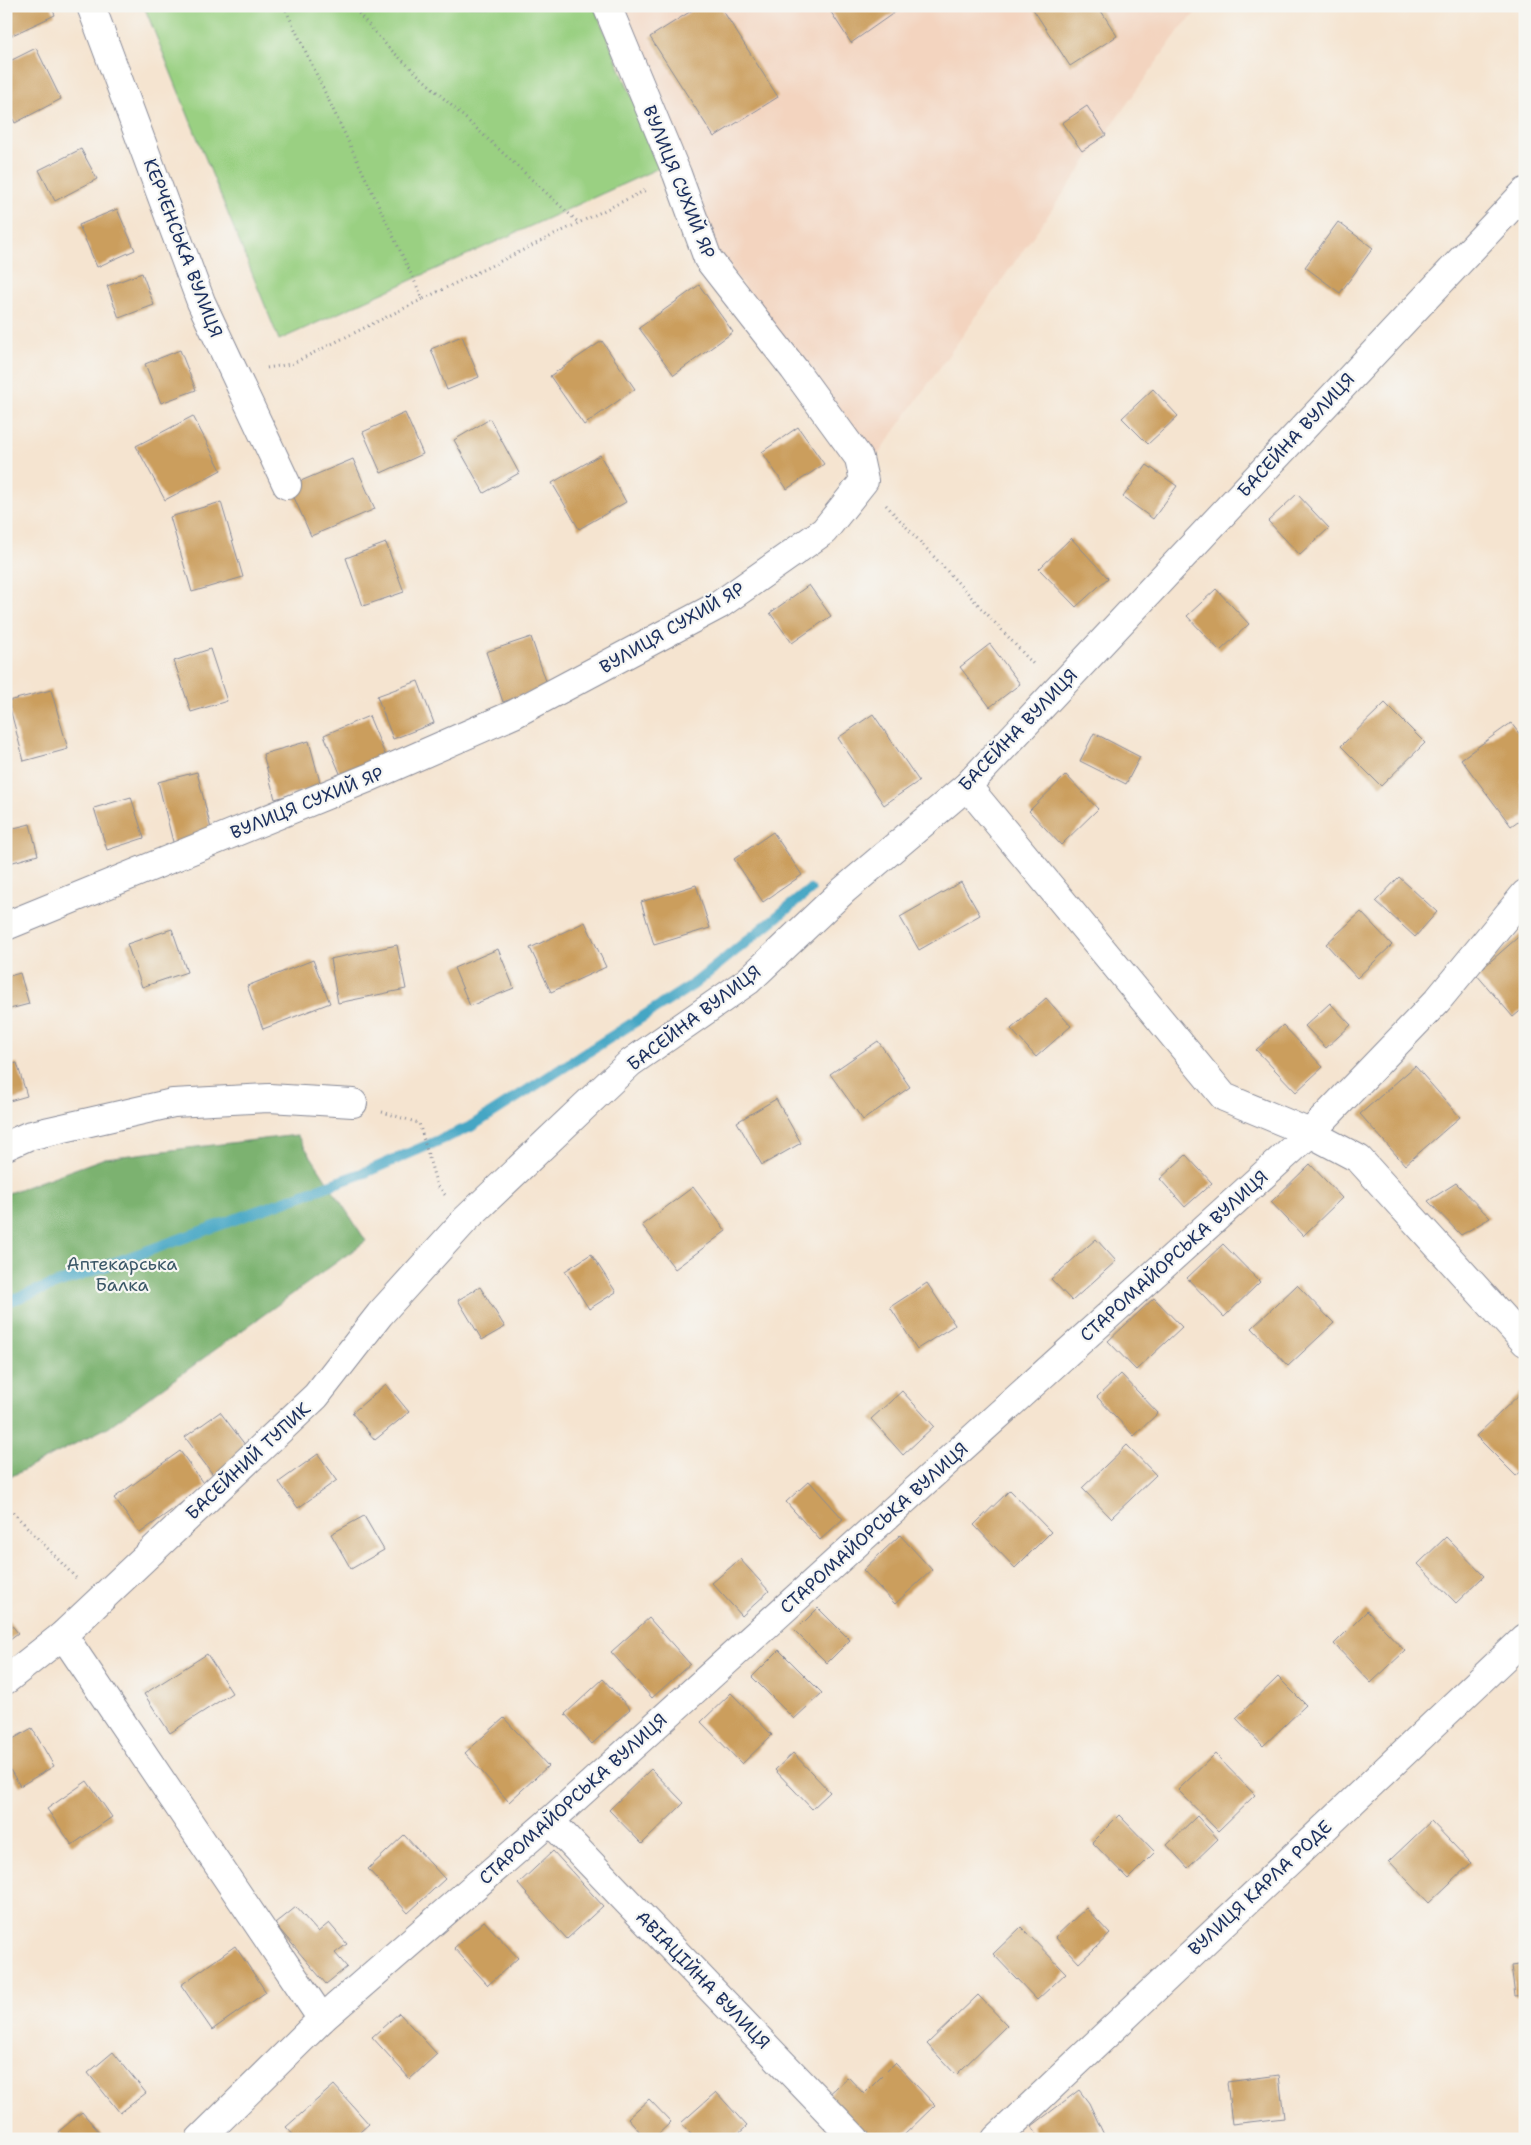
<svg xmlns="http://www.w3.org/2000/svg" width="1531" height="2145" font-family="'Shantell Sans',sans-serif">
	<rect width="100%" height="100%" fill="#f6f6f2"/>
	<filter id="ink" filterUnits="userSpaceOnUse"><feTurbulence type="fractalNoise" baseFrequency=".02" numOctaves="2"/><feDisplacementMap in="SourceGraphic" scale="10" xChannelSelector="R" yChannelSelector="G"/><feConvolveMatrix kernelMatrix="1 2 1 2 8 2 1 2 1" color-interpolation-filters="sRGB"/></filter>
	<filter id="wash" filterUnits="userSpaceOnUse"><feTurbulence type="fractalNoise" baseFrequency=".0096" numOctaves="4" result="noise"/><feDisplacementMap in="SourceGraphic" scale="20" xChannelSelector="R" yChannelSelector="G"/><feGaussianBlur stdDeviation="1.12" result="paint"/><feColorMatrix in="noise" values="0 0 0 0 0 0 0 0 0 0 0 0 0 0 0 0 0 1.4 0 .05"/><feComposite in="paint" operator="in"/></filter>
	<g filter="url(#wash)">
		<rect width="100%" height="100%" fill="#f5e4d0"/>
		<path fill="#f3d4bf" d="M 622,6 L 1202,6 L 1180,29 L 877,456 L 717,252 Z"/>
		<path fill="#9ad082" stroke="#5a8070" d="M 144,6 L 594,6 L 661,167 L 279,340 Z"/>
		<path fill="#7bb270" stroke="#4b7067" d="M 297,1135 L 366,1241 L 108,1427 L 6,1479 L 6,1194 L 105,1158 Z"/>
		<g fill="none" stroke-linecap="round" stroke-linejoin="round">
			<path stroke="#45a6c4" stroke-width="11" d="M 6,1302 L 366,1172 L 470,1127 L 694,984 L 810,890"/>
		</g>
		<g id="blocks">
			<g fill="#cb9e5d">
				<path d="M 6,6 L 51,6 L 55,15 L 6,38 Z"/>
				<path d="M 699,6 L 720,6 L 778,97 L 714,137 L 650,37 Z"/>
				<path d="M 827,6 L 895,6 L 898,10 L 851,43 Z"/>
				<path d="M 1031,6 L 1098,6 L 1117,36 L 1070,66 Z"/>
				<path d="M 36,48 L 61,99 L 15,123 L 6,105 L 6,63 Z"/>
				<path d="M 1087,106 L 1106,135 L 1082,151 L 1062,123 Z"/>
				<path d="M 81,149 L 97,179 L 55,201 L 39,170 Z"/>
				<path d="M 117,209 L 135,250 L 97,267 L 79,225 Z"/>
				<path d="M 1338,222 L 1373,248 L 1340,293 L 1305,267 Z"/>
				<path d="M 142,273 L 154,305 L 119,318 L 107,286 Z"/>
				<path d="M 699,285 L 733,332 L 674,375 L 639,328 Z"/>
				<path d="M 462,336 L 479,377 L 447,390 L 431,349 Z"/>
				<path d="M 602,341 L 635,389 L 584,425 L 550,376 Z"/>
				<path d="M 180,350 L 196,390 L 161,403 L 145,364 Z"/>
				<path d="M 1153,389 L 1178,416 L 1148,444 L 1122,418 Z"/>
				<path d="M 405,413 L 423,454 L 381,473 L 363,432 Z"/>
				<path d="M 193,416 L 221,470 L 165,500 L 136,446 Z"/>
				<path d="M 490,419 L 519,473 L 484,493 L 454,440 Z"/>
				<path d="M 798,427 L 824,464 L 787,489 L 762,452 Z"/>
				<path d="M 600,455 L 626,502 L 579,529 L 552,483 Z"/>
				<path d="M 353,459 L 375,509 L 311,536 L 289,486 Z"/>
				<path d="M 1147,465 L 1177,486 L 1153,519 L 1123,497 Z"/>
				<path d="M 1297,494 L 1329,528 L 1300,555 L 1268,521 Z"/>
				<path d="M 221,502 L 243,577 L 192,592 L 170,517 Z"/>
				<path d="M 1071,538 L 1108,578 L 1076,607 L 1039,569 Z"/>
				<path d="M 386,543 L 404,592 L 363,606 L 346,558 Z"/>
				<path d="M 809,585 L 831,616 L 792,643 L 770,613 Z"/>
				<path d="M 1216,589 L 1249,624 L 1220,651 L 1187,616 Z"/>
				<path d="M 531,637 L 548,687 L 503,702 L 486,652 Z"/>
				<path d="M 990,644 L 1020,684 L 990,707 L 960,667 Z"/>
				<path d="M 210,649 L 227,701 L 191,712 L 174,661 Z"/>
				<path d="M 418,681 L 434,723 L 393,739 L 377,696 Z"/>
				<path d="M 51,690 L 68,749 L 24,761 L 8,701 Z"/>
				<path d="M 1385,703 L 1425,743 L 1381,786 L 1341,746 Z"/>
				<path d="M 873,714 L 919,781 L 884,805 L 838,738 Z"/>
				<path d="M 369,716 L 389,764 L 344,783 L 324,735 Z"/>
				<path d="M 1511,723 L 1525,741 L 1525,777 L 1520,780 L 1525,787 L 1525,816 L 1511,826 L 1461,759 Z"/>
				<path d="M 1094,733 L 1140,757 L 1126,784 L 1080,761 Z"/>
				<path d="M 309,741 L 321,786 L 275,799 L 263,754 Z"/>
				<path d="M 197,772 L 213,837 L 174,846 L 158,782 Z"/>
				<path d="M 1066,775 L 1098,809 L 1061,845 L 1029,811 Z"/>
				<path d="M 131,797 L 144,838 L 107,850 L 94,808 Z"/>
				<path d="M 30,824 L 38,855 L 6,864 L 6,830 Z"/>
				<path d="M 773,832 L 802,875 L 763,902 L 734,859 Z"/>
				<path d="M 1399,877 L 1437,912 L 1415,937 L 1376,901 Z"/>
				<path d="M 961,882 L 980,915 L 919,950 L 900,917 Z"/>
				<path d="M 696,885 L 710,928 L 654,945 L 641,902 Z"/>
				<path d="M 1361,912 L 1392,945 L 1357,978 L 1326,944 Z"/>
				<path d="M 585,922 L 606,967 L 551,992 L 530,948 Z"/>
				<path d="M 172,929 L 187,972 L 142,987 L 127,944 Z"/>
				<path d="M 1525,931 L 1525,1007 L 1513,1017 L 1476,974 Z"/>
				<path d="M 397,945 L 406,989 L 338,1003 L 330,959 Z"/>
				<path d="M 498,949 L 514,988 L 470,1006 L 454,968 Z"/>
				<path d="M 313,960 L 330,1003 L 263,1029 L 247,986 Z"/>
				<path d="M 20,973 L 29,1004 L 6,1010 L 6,977 Z"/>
				<path d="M 1046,998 L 1071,1026 L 1036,1057 L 1011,1029 Z"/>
				<path d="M 1330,1003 L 1351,1025 L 1326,1048 L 1305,1026 Z"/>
				<path d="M 1283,1025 L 1323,1067 L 1296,1092 L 1256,1050 Z"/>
				<path d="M 878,1041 L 910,1087 L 863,1120 L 830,1074 Z"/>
				<path d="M 17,1063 L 27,1096 L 6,1102 L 6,1066 Z"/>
				<path d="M 1415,1066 L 1460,1117 L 1405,1165 L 1360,1114 Z"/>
				<path d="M 776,1099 L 801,1143 L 762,1165 L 737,1122 Z"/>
				<path d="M 1186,1155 L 1212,1183 L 1185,1207 L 1160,1179 Z"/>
				<path d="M 1310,1164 L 1342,1198 L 1303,1236 L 1271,1202 Z"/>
				<path d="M 1456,1183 L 1490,1218 L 1461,1235 L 1428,1201 Z"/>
				<path d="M 693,1187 L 726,1231 L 675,1269 L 642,1225 Z"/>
				<path d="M 1096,1239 L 1116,1261 L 1072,1301 L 1051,1279 Z"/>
				<path d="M 1223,1244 L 1260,1282 L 1224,1317 L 1187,1278 Z"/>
				<path d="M 591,1254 L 616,1292 L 589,1309 L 565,1271 Z"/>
				<path d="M 927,1283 L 955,1325 L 917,1349 L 890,1307 Z"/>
				<path d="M 1297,1285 L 1334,1323 L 1288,1366 L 1252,1328 Z"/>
				<path d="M 480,1287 L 505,1327 L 482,1340 L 458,1300 Z"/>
				<path d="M 1154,1298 L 1182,1327 L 1136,1370 L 1108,1341 Z"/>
				<path d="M 1121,1374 L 1158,1413 L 1134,1436 L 1097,1397 Z"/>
				<path d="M 386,1384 L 409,1412 L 375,1440 L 352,1413 Z"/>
				<path d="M 1525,1389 L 1525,1468 L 1516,1476 L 1476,1436 Z"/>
				<path d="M 902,1391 L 934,1426 L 903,1455 L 871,1419 Z"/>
				<path d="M 220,1412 L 249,1450 L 214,1476 L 185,1437 Z"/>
				<path d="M 1127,1445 L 1156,1475 L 1111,1518 L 1082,1488 Z"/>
				<path d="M 180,1451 L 205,1486 L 140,1533 L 114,1498 Z"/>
				<path d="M 318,1454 L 337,1480 L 298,1508 L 279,1482 Z"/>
				<path d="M 809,1481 L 843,1519 L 820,1540 L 786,1502 Z"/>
				<path d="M 1010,1490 L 1051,1532 L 1015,1568 L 974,1525 Z"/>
				<path d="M 364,1516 L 384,1550 L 351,1569 L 331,1534 Z"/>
				<path d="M 900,1535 L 932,1570 L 895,1604 L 863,1570 Z"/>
				<path d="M 1446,1537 L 1484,1576 L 1456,1603 L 1418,1564 Z"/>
				<path d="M 740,1559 L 769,1591 L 742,1616 L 712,1583 Z"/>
				<path d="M 818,1608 L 850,1640 L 827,1663 L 795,1631 Z"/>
				<path d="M 1367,1611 L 1405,1651 L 1371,1683 L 1334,1644 Z"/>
				<path d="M 6,1618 L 18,1633 L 6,1642 Z"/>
				<path d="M 649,1618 L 690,1664 L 652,1698 L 611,1652 Z"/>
				<path d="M 779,1650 L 822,1693 L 794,1719 L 752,1677 Z"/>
				<path d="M 207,1654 L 232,1693 L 170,1733 L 144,1694 Z"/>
				<path d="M 1278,1677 L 1306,1705 L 1263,1746 L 1236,1718 Z"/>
				<path d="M 603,1679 L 630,1709 L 592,1744 L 565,1714 Z"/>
				<path d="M 731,1693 L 772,1735 L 742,1764 L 701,1722 Z"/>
				<path d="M 504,1718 L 548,1766 L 509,1802 L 465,1753 Z"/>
				<path d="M 32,1728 L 54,1766 L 20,1786 L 6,1763 L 6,1743 Z"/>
				<path d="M 793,1753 L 830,1792 L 812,1809 L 775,1770 Z"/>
				<path d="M 1215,1754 L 1255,1795 L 1218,1831 L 1178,1790 Z"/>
				<path d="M 651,1769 L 684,1803 L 642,1844 L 609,1810 Z"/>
				<path d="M 87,1781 L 112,1817 L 72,1845 L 47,1809 Z"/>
				<path d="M 1119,1815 L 1155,1852 L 1128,1879 L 1092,1842 Z"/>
				<path d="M 1197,1816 L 1218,1839 L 1188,1868 L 1167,1845 Z"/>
				<path d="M 1431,1821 L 1471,1863 L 1429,1903 L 1389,1861 Z"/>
				<path d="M 404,1835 L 445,1879 L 408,1913 L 368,1869 Z"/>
				<path d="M 553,1851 L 603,1906 L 567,1939 L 518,1884 Z"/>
				<path d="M 296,1907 L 318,1932 L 329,1923 L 347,1944 L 335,1953 L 347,1967 L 326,1984 L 275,1924 Z"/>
				<path d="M 1086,1908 L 1110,1934 L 1079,1963 L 1055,1937 Z"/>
				<path d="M 484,1921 L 518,1958 L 488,1985 L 454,1948 Z"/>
				<path d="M 1021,1927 L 1066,1973 L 1037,2000 L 993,1954 Z"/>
				<path d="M 235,1946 L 266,1992 L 212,2030 L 181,1985 Z"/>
				<path d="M 1525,1964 L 1525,1995 L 1515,1996 L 1511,1966 Z"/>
				<path d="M 978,1995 L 1007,2025 L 956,2075 L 927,2044 Z"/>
				<path d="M 399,2013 L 437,2054 L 410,2079 L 372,2037 Z"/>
				<path d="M 113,2052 L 146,2093 L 120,2113 L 88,2073 Z"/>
				<path d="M 895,2063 L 935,2105 L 900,2139 L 866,2139 L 826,2097 L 848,2077 L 864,2094 Z"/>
				<path d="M 1279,2075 L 1284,2118 L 1232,2124 L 1227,2082 Z"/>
				<path d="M 334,2085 L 369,2124 L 352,2139 L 297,2139 L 286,2127 Z"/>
				<path d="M 1079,2090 L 1089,2103 L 1106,2139 L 1039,2139 L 1032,2126 Z"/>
				<path d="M 716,2092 L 747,2126 L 733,2139 L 695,2139 L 681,2123 Z"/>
				<path d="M 649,2099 L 671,2122 L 653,2139 L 646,2139 L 628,2118 Z"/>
				<path d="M 82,2112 L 105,2139 L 63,2139 L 58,2132 Z"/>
			</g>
		</g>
	</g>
	<g filter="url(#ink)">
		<use href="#blocks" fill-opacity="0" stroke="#888a97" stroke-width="1"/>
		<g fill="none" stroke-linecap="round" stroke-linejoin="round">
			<g stroke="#888a97" stroke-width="30">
				<g id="minor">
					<path d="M 91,6 L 201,302 L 287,485"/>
					<path d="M 967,786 L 1224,1097 L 1310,1133 L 1359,1159 L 1525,1342"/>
					<path d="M 6,926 L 368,778 L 514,714 L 719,605 L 824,531 L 864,481 L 859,458 L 794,369 L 708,259 L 677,174 L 607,6"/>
					<path d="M 6,1146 L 28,1136 L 173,1103 L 269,1098 L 353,1103"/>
					<path d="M 63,1635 L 322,2019"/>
					<path d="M 6,1680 L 63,1635 L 316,1396 L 380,1314 L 466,1219 L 630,1063 L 748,981 L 844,890 L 967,786 L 1525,192"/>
					<path d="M 550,1821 L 855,2139"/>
					<path d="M 200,2139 L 322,2019 L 550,1821 L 1310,1133 L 1437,1001 L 1525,894"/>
					<path d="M 996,2139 L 1525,1638"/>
				</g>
			</g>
			<g stroke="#888a97" stroke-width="3" stroke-dasharray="1 4" stroke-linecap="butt">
				<path d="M 284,6 L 423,299 L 648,189"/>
				<path d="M 352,6 L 389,48 L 579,223"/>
				<path d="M 267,368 L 291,364 L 423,299"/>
				<path d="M 886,505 L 1035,666"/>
				<path d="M 382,1112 L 419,1123 L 437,1186 L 446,1196"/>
				<path d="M 6,1505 L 76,1578"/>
			</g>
			<use href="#minor" stroke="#fff" stroke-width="28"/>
		</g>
	</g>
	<g text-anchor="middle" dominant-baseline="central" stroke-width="4.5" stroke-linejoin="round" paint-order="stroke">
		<g font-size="18" fill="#1b2f5e" stroke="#f6f6f2">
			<text transform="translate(679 182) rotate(68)">ВУЛИЦЯ СУХИЙ ЯР</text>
			<text transform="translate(183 248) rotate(69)">КЕРЧЕНСЬКА ВУЛИЦЯ</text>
			<text transform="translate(1296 435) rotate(-47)">БАСЕЙНА ВУЛИЦЯ</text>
			<text transform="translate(672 628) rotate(-30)">ВУЛИЦЯ СУХИЙ ЯР</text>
			<text transform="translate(1018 730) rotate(-46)">БАСЕЙНА ВУЛИЦЯ</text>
			<text transform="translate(307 803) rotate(-22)">ВУЛИЦЯ СУХИЙ ЯР</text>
			<text transform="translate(694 1018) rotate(-37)">БАСЕЙНА ВУЛИЦЯ</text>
			<text transform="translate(1174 1256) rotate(-42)">СТАРОМАЙОРСЬКА ВУЛИЦЯ</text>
			<text transform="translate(248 1461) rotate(-43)">БАСЕЙНИЙ ТУПИК</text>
			<text transform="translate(874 1528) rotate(-42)">СТАРОМАЙОРСЬКА ВУЛИЦЯ</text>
			<text transform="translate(573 1799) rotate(-42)">СТАРОМАЙОРСЬКА ВУЛИЦЯ</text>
			<text transform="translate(1260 1888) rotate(-43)">ВУЛИЦЯ КАРЛА РОДЕ</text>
			<text transform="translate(703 1980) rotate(46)">АВІАЦІЙНА ВУЛИЦЯ</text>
		</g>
		<g font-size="18" fill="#3b5767" stroke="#f6f6f2">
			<text x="122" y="1264">Аптекарська<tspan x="122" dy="21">Балка</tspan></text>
		</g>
	</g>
	<rect width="1531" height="2145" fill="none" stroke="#f6f6f2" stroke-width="25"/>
</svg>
